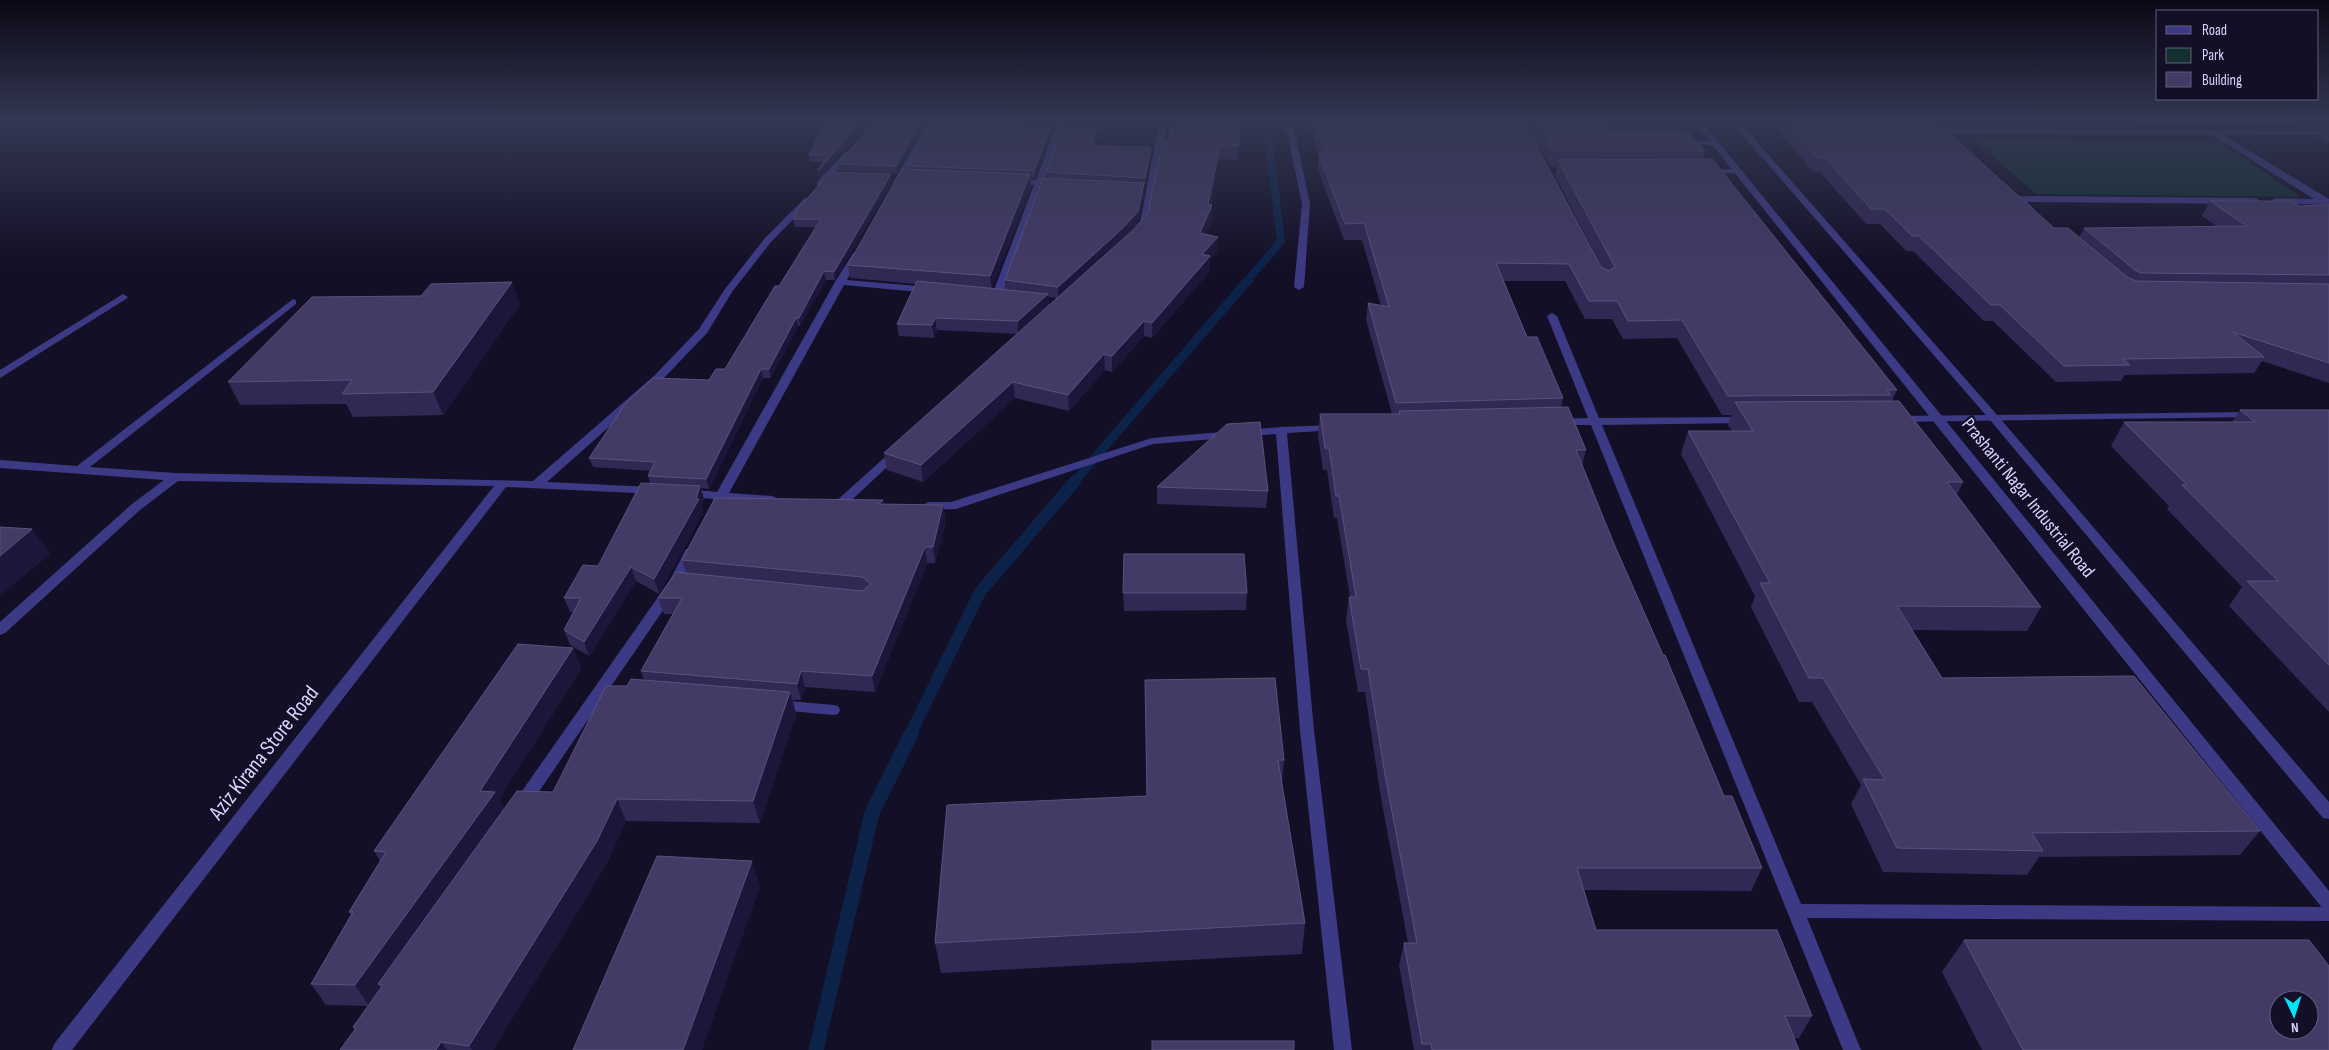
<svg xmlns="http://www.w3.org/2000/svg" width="2329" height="1050" font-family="'Sofia Sans Condensed',sans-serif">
	<rect width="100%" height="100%" fill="#130f26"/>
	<path fill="#12302f" d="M 1973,139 L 2218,141 L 2301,197 L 2036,194 Z"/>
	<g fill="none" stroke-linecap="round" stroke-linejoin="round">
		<path stroke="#0c2248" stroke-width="8" d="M 1248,280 L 1281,241 L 1266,118"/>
		<path stroke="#0c2248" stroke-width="9" d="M 1074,482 L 1249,279"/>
		<path stroke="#0c2248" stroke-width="12" d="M 910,735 L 980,592 L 1075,481"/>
		<path stroke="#0c2248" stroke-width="15" d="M 816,1050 L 872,813 L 911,734"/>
		<path fill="#3d3a85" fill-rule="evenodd" d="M 1738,169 L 1742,171 L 1741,173 L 1705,174 L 1701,172 L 1705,170 Z"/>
		<g fill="#3d3a85" fill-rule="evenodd">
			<path d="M 930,118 L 938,118 L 901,183 L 894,185 L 893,183 Z"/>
			<path d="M 1059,118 L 1067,118 L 1044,181 L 1058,181 L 1062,184 L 1058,187 L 1042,186 L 1002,295 L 1000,297 L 994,297 L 992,295 L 1034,185 L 1015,185 L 1011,182 L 1015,179 L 1036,180 Z"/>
			<path d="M 1160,118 L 1168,118 L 1148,224 L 1138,233 L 1133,230 L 1140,223 Z"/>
			<path d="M 1284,118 L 1292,118 L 1310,204 L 1304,287 L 1299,290 L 1294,287 L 1302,204 Z"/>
			<path d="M 1932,129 L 2329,131 L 2329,135 L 2223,135 L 2329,199 L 2329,205 L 2273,203 L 2273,199 L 2276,198 L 2314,199 L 2212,135 L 1943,133 L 1939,136 L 1932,133 Z"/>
			<path d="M 1679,141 L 1715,141 L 1719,143 L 1715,145 L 1679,145 Z"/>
			<path d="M 846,151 L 853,153 L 823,186 L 817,186 L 817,182 Z"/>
			<path d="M 2018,196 L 2256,198 L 2260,201 L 2256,204 L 2027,202 L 2032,207 L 2028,210 L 2015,201 L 2014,199 Z"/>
			<path d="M 805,198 L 812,200 L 771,242 L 732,292 L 707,333 L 663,379 L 547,482 L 653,487 L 657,488 L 659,491 L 657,494 L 506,487 L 72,1050 L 52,1050 L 54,1044 L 494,486 L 178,481 L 140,510 L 5,633 L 0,635 L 0,622 L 132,504 L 164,480 L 0,468 L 0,460 L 77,466 L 293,299 L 296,300 L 296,304 L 90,467 L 175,473 L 533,481 L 655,375 L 699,329 L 725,289 L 765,238 Z"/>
			<path d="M 856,252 L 861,255 L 847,280 L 930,287 L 935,290 L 930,293 L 844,285 L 729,493 L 773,496 L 779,500 L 777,503 L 725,500 L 722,504 L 714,504 L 713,499 L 682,496 L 680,493 L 686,489 L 717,492 L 835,282 L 853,253 Z"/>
			<path d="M 123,294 L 128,297 L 126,299 L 0,378 L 0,370 Z"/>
			<path d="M 1552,313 L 1557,316 L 1599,418 L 1747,417 L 1753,420 L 1747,423 L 1602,425 L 1801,904 L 2329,907 L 2329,921 L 1807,918 L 1861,1050 L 1843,1050 L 1591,425 L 1557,425 L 1551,422 L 1557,419 L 1588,418 L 1547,316 Z"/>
			<path d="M 2252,412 L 2258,415 L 2256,417 L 1897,422 L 1891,419 L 1897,416 Z"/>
			<path d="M 1334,425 L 1338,426 L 1340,428 L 1338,430 L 1287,433 L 1314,730 L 1352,1050 L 1334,1050 L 1300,730 L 1276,434 L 1153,444 L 956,509 L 928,510 L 922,506 L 928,502 L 951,502 L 1152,438 L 1281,427 Z"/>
			<path d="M 897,449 L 903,452 L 901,454 L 842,509 L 834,509 L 832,506 L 834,503 L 893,450 Z"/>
			<path d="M 691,548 L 697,552 L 681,584 L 527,809 L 521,811 L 515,809 L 513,805 L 515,801 L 670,580 L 686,549 Z"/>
			<path d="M 779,700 L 833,705 L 838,706 L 840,710 L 838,714 L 833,715 L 779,710 L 774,709 L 772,705 L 774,701 Z"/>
		</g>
		<g fill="#3d3a85" fill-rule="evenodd">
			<path d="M 1691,118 L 1699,118 L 2329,891 L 2329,911 L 2323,909 Z"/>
			<path d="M 1728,118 L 1736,118 L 1998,416 L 2329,802 L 2329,819 L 2323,818 L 1990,420 Z"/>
		</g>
	</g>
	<g fill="#312854" fill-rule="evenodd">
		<path d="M 828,118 L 871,118 L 820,178 L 823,162 L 810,162 L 809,155 Z"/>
		<path d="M 877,118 L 928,118 L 897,173 L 839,171 L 838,164 Z"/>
		<path d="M 1239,118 L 1238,160 L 1219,159 L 1211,205 L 1212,205 L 1212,219 L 1206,234 L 1217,251 L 1210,260 L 1210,271 L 1152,338 L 1144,336 L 1112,372 L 1105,370 L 1069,411 L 1015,398 L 923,482 L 887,470 L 884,453 L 1018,334 L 937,330 L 934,338 L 899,336 L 897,324 L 916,284 L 850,278 L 848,265 L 909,170 L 908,166 L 1005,122 L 1052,123 L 1053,130 L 1035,178 L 1031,178 L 1031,187 L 992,289 L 1005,290 L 1005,280 L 1047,178 L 1046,172 L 1099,131 L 1094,146 L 1151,154 L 1145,185 L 1144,185 L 1144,194 L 1138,222 L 1126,236 L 1133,230 L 1148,213 L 1168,141 ZM 1048,297 L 1057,298 L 1049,306 Z"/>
		<path d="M 1306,118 L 1676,118 L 1681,124 L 1679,132 L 1705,151 L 1703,159 L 1897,390 L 1892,401 L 1963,482 L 1957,495 L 2041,607 L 2027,631 L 1912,630 L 1942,678 L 2260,831 L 2240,855 L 2039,857 L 2027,875 L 1883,872 L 1851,804 L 1861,785 L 1812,702 L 1799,702 L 1751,607 L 1755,596 L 1681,454 L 1688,431 L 1732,431 L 1728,425 L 1731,415 L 1722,415 L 1677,338 L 1623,339 L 1612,319 L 1585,319 L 1565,281 L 1503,281 L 1527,337 L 1563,398 L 1561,407 L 1586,450 L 1582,466 L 1614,544 L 1724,796 L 1762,868 L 1751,891 L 1584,890 L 1596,930 L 1812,1016 L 1799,1038 L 1794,1038 L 1799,1050 L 1414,1050 L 1399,965 L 1404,943 L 1408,943 L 1381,798 L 1365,692 L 1358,692 L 1346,620 L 1349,597 L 1350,597 L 1337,518 L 1334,518 L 1327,470 L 1323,470 L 1318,435 L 1320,414 L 1392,414 L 1366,320 L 1368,303 L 1381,306 L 1362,240 L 1344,240 L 1318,170 L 1319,154 L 1306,122 ZM 1527,128 L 1551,167 L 1557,167 L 1555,176 L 1602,268 Z"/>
		<path d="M 1768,118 L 2329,118 L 2329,143 L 2318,137 L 2322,129 L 2304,129 L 2294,123 L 2135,123 L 2129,120 L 2102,120 L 2099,118 L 1933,119 L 2054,228 L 2079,238 L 2084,228 L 2218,227 L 2202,216 L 2210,201 L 2299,206 L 2329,205 L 2329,383 L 2262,361 L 2254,373 L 2125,375 L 2121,381 L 2056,382 L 1993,321 L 1984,321 L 1913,251 L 1906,251 L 1880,224 L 1866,224 L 1820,172 L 1813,172 Z"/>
		<path d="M 892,182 L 835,280 L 826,280 L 800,326 L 798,326 L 771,378 L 763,378 L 709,489 L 701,488 L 704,499 L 701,507 L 703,513 L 659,594 L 636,581 L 589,656 L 570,645 L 564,630 L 573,612 L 570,612 L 564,598 L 598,566 L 650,483 L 648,476 L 650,471 L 593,467 L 589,458 L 725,369 L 779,286 L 816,227 L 795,227 L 793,219 Z"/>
		<path d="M 520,304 L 443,415 L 353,417 L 346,404 L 240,405 L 228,382 Z"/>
		<path d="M 2240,410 L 2329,410 L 2329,712 L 2229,606 L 2242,587 L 2167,509 L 2169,506 L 2111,446 L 2124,422 L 2232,422 Z"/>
		<path d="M 1157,487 L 1268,491 L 1266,508 L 1157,504 Z"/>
		<path d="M 883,500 L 884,504 L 943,505 L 946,521 L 935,563 L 927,563 L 875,692 L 805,687 L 801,700 L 793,700 L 796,714 L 760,823 L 626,821 L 607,863 L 493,1050 L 340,1050 L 355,1029 L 353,1027 L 368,1006 L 326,1005 L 311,984 L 351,915 L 349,912 L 380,861 L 374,851 L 573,648 L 581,669 L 499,799 L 504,809 L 553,792 L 627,686 L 644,680 L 641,671 L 673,614 L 664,614 L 658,598 L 686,573 L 682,560 Z"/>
		<path d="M 1123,593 L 1247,593 L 1246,610 L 1124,611 Z"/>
		<path d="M 1145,680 L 1284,760 L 1282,784 L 1305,923 L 1302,954 L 941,973 L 935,943 L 1147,796 Z"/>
		<path d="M 1964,940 L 2329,1050 L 1982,1050 L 1942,972 Z"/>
	</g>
	<g fill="#1d163a">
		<path d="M 864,118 L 871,118 L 820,178 L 818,171 Z"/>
		<path d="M 923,118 L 928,118 L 897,173 L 896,166 Z"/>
		<path d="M 1003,118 L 1006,118 L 1002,129 L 1002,122 Z"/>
		<path d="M 1052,123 L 1053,130 L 1035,178 L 1034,171 Z"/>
		<path d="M 1098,124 L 1099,131 L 1092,153 L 1092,146 Z"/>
		<path d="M 1610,125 L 1607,140 L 1605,129 Z"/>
		<path d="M 1220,146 L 1219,159 L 1209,212 L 1212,205 L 1212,219 L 1200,248 L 1200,233 Z"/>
		<path d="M 1151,147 L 1151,154 L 1145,185 L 1145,178 Z"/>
		<path d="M 891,174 L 892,182 L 835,280 L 834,272 Z"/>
		<path d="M 1030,174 L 1031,187 L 992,290 L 990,276 Z"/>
		<path d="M 1144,183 L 1144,194 L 1138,222 L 1125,238 L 1058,298 L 1058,287 Z"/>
		<path d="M 1218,237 L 1217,251 L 1210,260 L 1210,271 L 1152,338 L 1152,323 L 1202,254 Z"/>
		<path d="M 824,271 L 826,280 L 800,326 L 799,318 Z"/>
		<path d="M 512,282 L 520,304 L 443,415 L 433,392 Z"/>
		<path d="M 1048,294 L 1049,306 L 1018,334 L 1018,321 Z"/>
		<path d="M 796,318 L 798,326 L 771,378 L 769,369 Z"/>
		<path d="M 935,318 L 937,330 L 934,338 L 932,325 Z"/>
		<path d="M 1144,321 L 1144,336 L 1112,372 L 1112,356 Z"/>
		<path d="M 1104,354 L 1105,370 L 1069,411 L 1068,395 Z"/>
		<path d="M 761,369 L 763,378 L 709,489 L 706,479 Z"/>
		<path d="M 1013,382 L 1015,398 L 923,482 L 921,465 Z"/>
		<path d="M 700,486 L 704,499 L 701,507 L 703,513 L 659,594 L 654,579 L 696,499 Z"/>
		<path d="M 883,500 L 886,516 L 879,504 Z"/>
		<path d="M 943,505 L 946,521 L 935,563 L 933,547 Z"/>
		<path d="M 32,529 L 50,554 L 0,596 L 0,556 Z"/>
		<path d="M 925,547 L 927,563 L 875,692 L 872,676 Z"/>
		<path d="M 631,567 L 636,581 L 589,656 L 584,642 Z"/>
		<path d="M 573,648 L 581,669 L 499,799 L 506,813 L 383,985 L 378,984 L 381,989 L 369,1006 L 355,985 Z"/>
		<path d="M 801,671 L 805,687 L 801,700 L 797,684 Z"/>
		<path d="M 790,692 L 796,714 L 760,823 L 753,801 Z"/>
		<path d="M 617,799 L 626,821 L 607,863 L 493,1050 L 472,1050 L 469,1046 Z"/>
		<path d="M 752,861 L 760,887 L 702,1050 L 683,1050 Z"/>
		<path d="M 441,1042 L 447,1050 L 436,1050 Z"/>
	</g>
	<g fill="#433a66" stroke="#5a527e" fill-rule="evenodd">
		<path d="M 828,118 L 864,118 L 818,171 L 827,155 L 809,155 Z"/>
		<path d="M 877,118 L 923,118 L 896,166 L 838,164 Z"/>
		<path d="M 936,118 L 1003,118 L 1002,122 L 1052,123 L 1034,171 L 908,166 Z"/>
		<path d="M 1173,118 L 1239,118 L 1239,146 L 1220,146 L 1208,204 L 1212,205 L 1200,233 L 1218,237 L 1202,254 L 1210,256 L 1152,323 L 1144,321 L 1112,356 L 1104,354 L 1068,395 L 1013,382 L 921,465 L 884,453 L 1133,230 L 1148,213 L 1163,141 L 1168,141 Z"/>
		<path d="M 1312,118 L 1522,118 L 1601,267 L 1609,271 L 1615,267 L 1558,160 L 1712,159 L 1897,390 L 1887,390 L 1891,395 L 1728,396 L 1682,320 L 1628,321 L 1617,301 L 1589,301 L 1569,264 L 1496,263 L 1527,337 L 1537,337 L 1563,398 L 1396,403 L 1368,303 L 1389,307 L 1364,223 L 1345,224 L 1319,154 L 1327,154 Z"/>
		<path d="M 1533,118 L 1676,118 L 1681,124 L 1610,125 L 1605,129 L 1610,132 L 1688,132 L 1705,151 L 1554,151 Z"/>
		<path d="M 1783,118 L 1932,118 L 2054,228 L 2068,228 L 2127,277 L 2136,281 L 2329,284 L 2329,363 L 2233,332 L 2264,357 L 2123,359 L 2130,365 L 2064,366 L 2000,305 L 1991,305 L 1919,236 L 1912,236 L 1885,209 L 1871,209 L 1825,158 L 1818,158 Z"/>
		<path d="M 1064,123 L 1098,124 L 1092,146 L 1151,147 L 1145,178 L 1046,172 Z"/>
		<path d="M 902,169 L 1030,174 L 990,276 L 848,265 Z"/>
		<path d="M 830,172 L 891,174 L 834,272 L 824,271 L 799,318 L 796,318 L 769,369 L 761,369 L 706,479 L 648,476 L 655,462 L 589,458 L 626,403 L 653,378 L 709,380 L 716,369 L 725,369 L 775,286 L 779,286 L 821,219 L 793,219 L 798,209 Z"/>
		<path d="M 1043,178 L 1144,183 L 1138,211 L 1124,227 L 1058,287 L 1005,280 Z"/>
		<path d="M 2210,201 L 2291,201 L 2299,206 L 2329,205 L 2329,275 L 2141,273 L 2135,270 L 2084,228 L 2247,226 Z"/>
		<path d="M 917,281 L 1048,294 L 1018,321 L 935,318 L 932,325 L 897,324 Z"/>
		<path d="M 512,282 L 433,392 L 342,394 L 352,380 L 228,382 L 312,297 L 421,296 L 431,284 Z"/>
		<path d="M 1899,401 L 1963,482 L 1947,482 L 2041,607 L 1897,606 L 1942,678 L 2134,676 L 2260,831 L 2032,833 L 2043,851 L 1897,848 L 1863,779 L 1885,780 L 1823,678 L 1809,678 L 1760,583 L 1770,583 L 1688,431 L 1753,431 L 1735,402 Z"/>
		<path d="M 1568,407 L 1586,450 L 1576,450 L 1614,544 L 1663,655 L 1665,655 L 1724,796 L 1732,796 L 1762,868 L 1577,868 L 1596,930 L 1777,930 L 1812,1016 L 1785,1016 L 1799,1050 L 1432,1050 L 1431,1044 L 1422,1044 L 1404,943 L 1417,943 L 1385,775 L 1368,669 L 1361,669 L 1349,597 L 1356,597 L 1339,496 L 1336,496 L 1329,448 L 1325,448 L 1320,414 L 1400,414 L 1399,411 Z"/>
		<path d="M 2240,410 L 2329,410 L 2329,665 L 2247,581 L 2278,581 L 2182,485 L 2187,485 L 2124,422 L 2255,422 Z"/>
		<path d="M 1260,422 L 1268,491 L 1157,487 L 1227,424 Z"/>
		<path d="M 641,483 L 700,486 L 696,499 L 699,499 L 654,579 L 631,567 L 584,642 L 564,630 L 581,598 L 564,598 L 583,565 L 598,566 Z"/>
		<path d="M 715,498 L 883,500 L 879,504 L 943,505 L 933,547 L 925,547 L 872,676 L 801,671 L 797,684 L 641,671 L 682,598 L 658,598 L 676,572 L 862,591 L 871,584 L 862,577 L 682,560 Z"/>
		<path d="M 0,527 L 32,529 L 0,556 Z"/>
		<path d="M 1124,554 L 1244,554 L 1247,593 L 1123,593 Z"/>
		<path d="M 518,644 L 573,648 L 480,791 L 495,792 L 355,985 L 311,984 L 353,912 L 349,912 L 386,852 L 374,851 Z"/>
		<path d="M 1275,678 L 1284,760 L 1278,760 L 1305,923 L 935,943 L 947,805 L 1147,796 L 1145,680 Z"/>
		<path d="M 631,679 L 790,692 L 753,801 L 617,799 L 597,841 L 469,1046 L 441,1042 L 436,1050 L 340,1050 L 356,1028 L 353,1027 L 383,985 L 378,984 L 517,791 L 553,792 L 606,686 L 627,686 Z"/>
		<path d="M 657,856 L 752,861 L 683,1050 L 573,1050 Z"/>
		<path d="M 1964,940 L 2309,940 L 2329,966 L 2329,1050 L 2023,1050 ZM 2279,1000 L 2309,1000 L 2309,1030 L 2279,1030 Z"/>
		<rect x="1152" y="1041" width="142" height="9"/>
	</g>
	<linearGradient id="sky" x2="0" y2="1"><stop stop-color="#0a0815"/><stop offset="0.45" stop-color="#333752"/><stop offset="1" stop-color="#333752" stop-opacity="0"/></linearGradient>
	<rect width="2329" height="265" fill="url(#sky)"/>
	<g text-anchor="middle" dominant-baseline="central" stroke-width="4.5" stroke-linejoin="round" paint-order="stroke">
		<g font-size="19" fill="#d9d4ff" stroke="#130f26">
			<text transform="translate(2028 498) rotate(51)">Prashanti Nagar Industrial Road</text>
		</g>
		<g font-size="22" fill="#d9d4ff" stroke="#130f26">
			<text transform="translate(264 753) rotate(-52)">Aziz Kirana Store Road</text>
		</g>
	</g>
	<rect x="2156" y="10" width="162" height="90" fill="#130f26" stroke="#625e7d"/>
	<rect x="2166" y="26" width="25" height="8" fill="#3d3a85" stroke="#625e7d"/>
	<text x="2202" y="35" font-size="15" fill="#d9d4ff">Road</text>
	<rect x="2166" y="48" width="25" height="15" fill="#12302f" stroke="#625e7d"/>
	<text x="2202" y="60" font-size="15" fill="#d9d4ff">Park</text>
	<rect x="2166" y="72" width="25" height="15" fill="#433a66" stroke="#625e7d"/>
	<text x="2202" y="85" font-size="15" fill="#d9d4ff">Building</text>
	<g transform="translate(2294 1015) rotate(176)"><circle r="24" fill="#130f26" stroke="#625e7d"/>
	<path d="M0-4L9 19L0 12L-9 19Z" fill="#00e5ff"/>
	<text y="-8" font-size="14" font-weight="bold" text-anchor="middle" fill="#d9d4ff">N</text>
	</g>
</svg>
